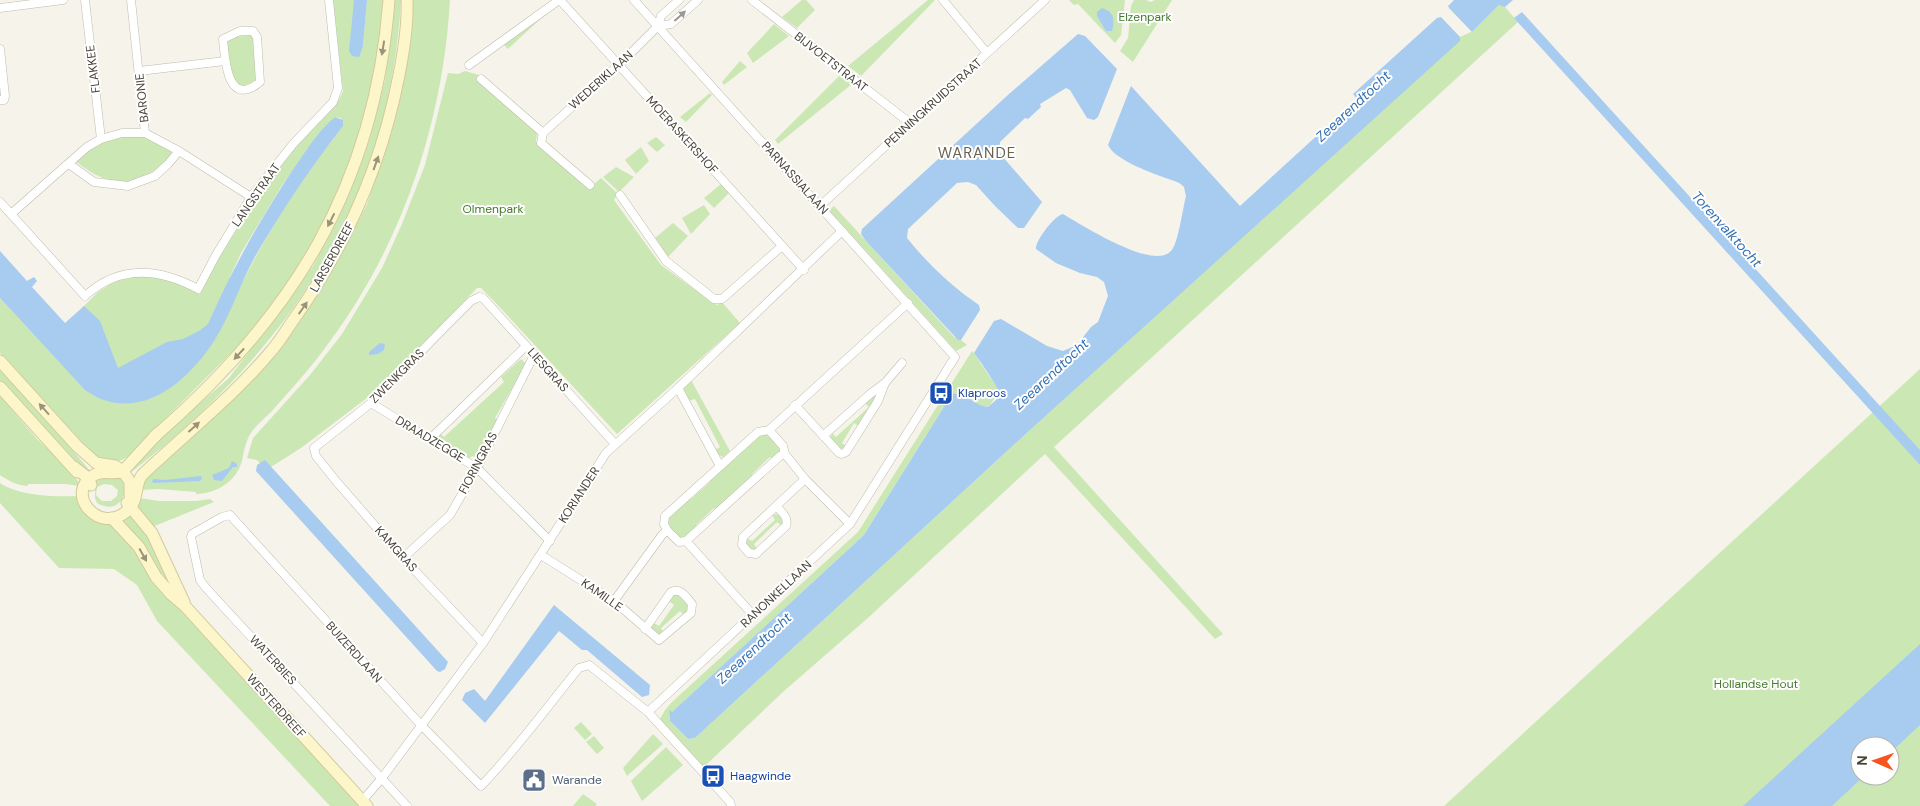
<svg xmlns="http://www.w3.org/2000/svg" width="1920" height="806" font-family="'DM Sans',sans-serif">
	<rect width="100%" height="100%" fill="#f5f3ea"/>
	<g fill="#cbe8b4" fill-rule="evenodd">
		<path d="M 333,0 L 354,0 L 354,11 L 363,46 L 367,0 L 384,0 L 376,69 L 357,146 L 327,221 L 302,267 L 260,324 L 127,457 C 117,464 110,462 98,460 L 0,353 L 0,298 L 66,369 L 78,312 L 98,292 L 115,281 L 144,274 L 178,281 L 199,294 L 216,262 L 265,186 L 301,141 L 339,100 L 343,91 ZM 335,117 L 341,118 L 343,126 C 297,184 257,247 227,315 L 230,277 L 241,253 L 281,187 L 302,157 Z"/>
		<path d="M 394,0 L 401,0 C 390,202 287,352 130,473 L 128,471 L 170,429 L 229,378 L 313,266 L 349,194 L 369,141 L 385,80 Z"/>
		<path d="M 412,0 L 450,0 C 443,123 402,245 328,344 C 311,368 291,389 272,411 C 266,417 259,423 253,430 C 246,439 244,450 242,461 C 236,482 217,493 196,494 L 196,492 L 158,489 L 140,490 L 143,480 L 301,318 L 341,255 L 367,204 L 389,139 L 404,79 L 409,41 Z"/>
		<path d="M 802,0 L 806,0 L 815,10 L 797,28 L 782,17 Z"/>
		<path d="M 928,0 L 935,0 L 861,76 L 848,66 Z"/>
		<path d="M 1069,0 L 1125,0 L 1121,35 L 1115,43 L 1078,4 L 1074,5 Z"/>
		<path d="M 1134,0 L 1146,0 L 1151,2 L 1155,0 L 1172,0 L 1133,62 L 1120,51 L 1128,38 L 1131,6 Z"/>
		<path d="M 1499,5 L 1504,6 L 1518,22 L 1054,447 L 1223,634 L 1215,639 L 1045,454 L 869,617 L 784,691 L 707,764 L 703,767 L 665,725 L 660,719 L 665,710 L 672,702 L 858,532 L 972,351 C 978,357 979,362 984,368 C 989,377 996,383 1000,392 L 988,407 C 974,406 966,392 952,394 L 864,535 L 671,713 L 669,711 L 670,721 L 688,739 L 695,738 L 1029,431 L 1459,41 L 1460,37 L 1473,31 Z"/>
		<path d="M 550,10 L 508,49 L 503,44 Z"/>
		<path d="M 774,24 L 789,36 L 753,63 L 747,53 Z"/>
		<path d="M 252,35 L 254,37 L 256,80 C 247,86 240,88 232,79 L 225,38 Z"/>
		<path d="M 740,61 L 747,67 L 724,85 L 722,82 Z"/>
		<path d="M 465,71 L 479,75 L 537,133 L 536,142 L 588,189 L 601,178 L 618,194 L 614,200 L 661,265 L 712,302 L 717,305 L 722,302 L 740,323 L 617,434 L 494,301 L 481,288 L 477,288 L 376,391 L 301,448 L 266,470 L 257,460 L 247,458 L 253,438 L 310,375 L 342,334 L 382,268 L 402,224 L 425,165 L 448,73 L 458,74 Z"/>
		<path d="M 839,76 L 852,84 L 778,144 L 775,140 Z"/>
		<path d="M 710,93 L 712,95 L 686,122 L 680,117 Z"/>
		<path d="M 139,135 L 156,140 L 175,155 C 137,186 116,193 75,161 L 92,147 L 114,137 Z"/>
		<path d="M 656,137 L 665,145 L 657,152 L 647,143 Z"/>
		<path d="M 641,147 L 649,161 L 636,174 L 625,160 Z"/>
		<path d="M 616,167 L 634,177 L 619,192 L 603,177 Z"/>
		<path d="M 721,184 L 729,193 L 714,208 L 704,198 Z"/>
		<path d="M 704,205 L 710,214 L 691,234 L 682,218 Z"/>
		<path d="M 834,206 L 954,337 L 961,340 L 967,345 L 956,351 L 829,210 Z"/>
		<path d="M 673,223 L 688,236 L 668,257 L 655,238 Z"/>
		<path d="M 521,359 L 526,364 L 495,418 L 498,420 L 477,458 L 473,456 L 469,458 L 439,440 L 439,432 L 444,437 L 504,382 L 501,377 Z"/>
		<path d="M 1920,369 L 1920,806 L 1444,806 ZM 1860,746 L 1890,746 L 1890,776 L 1860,776 Z"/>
		<path d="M 0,370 L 9,380 L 20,388 L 91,472 L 88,474 L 29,414 L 0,380 Z"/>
		<path d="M 691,380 L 730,451 L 723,457 L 717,454 L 715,450 L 720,447 L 695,399 L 689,401 L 684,392 L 684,386 Z"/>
		<path d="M 0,396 L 37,439 L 74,474 L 80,486 L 66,484 L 28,484 L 28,486 C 16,485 9,481 0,475 Z"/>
		<path d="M 872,396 L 875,398 L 859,426 L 854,423 L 842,443 L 846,446 L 844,448 L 840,449 L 830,439 L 832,433 L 836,437 L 869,407 L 865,403 Z"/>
		<path d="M 760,433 L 768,434 L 780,447 L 779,452 L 773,459 L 770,457 L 752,474 L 754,476 L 716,510 L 714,508 L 696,525 L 698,527 L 686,537 L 680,538 L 669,527 L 667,518 L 689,498 L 691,499 L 710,482 L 708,480 Z"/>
		<path d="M 108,477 L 122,478 C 131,496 116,515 97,503 L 95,498 L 95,481 ZM 104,484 L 112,485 L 118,490 L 117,496 L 111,501 L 102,501 L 96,495 L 97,487 Z"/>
		<path d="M 0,483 C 19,496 55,497 77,496 L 111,523 L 362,806 L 330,806 L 157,621 L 137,585 L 114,569 L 59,568 L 0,503 Z"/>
		<path d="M 139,498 L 159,501 L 196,501 L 210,499 L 214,502 L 152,527 L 138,509 Z"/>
		<path d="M 777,514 L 783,518 L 784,523 L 782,526 L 777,522 L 754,544 L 757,549 L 754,550 C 748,550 746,545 746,540 L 747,538 L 752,541 L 775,520 L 772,515 Z"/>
		<path d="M 130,515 L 145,532 L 175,594 L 158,576 L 144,545 L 124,521 L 124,519 Z"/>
		<path d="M 675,594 L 680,595 L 688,604 L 688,612 L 684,615 L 680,611 L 661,628 L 664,633 L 659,636 L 650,629 L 654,623 L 659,626 L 674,605 L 669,601 Z"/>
		<path d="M 581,722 L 592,734 L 585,740 L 574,728 Z"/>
		<path d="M 653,734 L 663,744 L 627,776 L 623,768 Z"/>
		<path d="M 594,736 L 604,748 L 597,754 L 586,742 Z"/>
		<path d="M 666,747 L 683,765 L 642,801 L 631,781 Z"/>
		<path d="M 583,794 L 597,804 L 595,806 L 573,806 Z"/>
	</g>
	<g fill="#a8cbf0">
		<path d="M 354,0 L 367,0 L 363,46 L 359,57 L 352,56 L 349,51 Z"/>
		<path d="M 1454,0 L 1513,0 L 1505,7 L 1499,5 L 1472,32 L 1449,8 L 1448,6 Z"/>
		<path d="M 1102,8 C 1114,12 1115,19 1112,31 L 1106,31 L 1097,16 L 1097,12 Z"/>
		<path d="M 1522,12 L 1920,450 L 1920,465 L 1514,18 Z"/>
		<path d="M 1441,17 L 1460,37 L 1460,41 L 1029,431 L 695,738 L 688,739 L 670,721 L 669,710 L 672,712 L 864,535 L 952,394 C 966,392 974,406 988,407 C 991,404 998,399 1000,395 C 1001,391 978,358 974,353 L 994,321 L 1001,319 L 1047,346 L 1063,351 L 1077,345 L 1091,327 L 1098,322 L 1108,296 L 1104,282 L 1097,277 L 1080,273 L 1056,263 L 1036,249 C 1035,241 1055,215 1063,214 C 1082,225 1153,271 1171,251 C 1178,245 1183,207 1186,196 L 1184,187 C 1179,181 1170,180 1163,177 C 1149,172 1114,159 1108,145 L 1131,86 L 1240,206 L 1357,99 L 1353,94 L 1437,18 Z"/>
		<path d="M 1078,34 L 1085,36 L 1117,69 L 1098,117 L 1094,120 L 1087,118 L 1070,90 L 1066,88 L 1040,104 L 1041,107 L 1028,119 L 1025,118 L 1000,142 L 999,151 L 1002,156 L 1042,202 L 1024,228 L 1018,228 L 995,206 L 976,185 L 968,182 L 957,183 L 908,229 L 907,238 C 928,264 951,286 979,305 L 980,310 L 961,340 L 958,340 L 866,241 L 861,234 L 862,229 L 1009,94 Z"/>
		<path d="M 335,117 L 343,120 L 343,126 C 311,167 282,210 256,255 C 240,283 231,315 214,341 C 190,378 148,417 101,399 C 96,397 90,393 85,390 L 0,298 L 0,251 L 27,281 L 34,277 L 37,281 L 32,287 L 65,323 L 84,306 L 100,321 L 118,368 L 167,342 L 183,339 L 199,331 L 208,324 C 232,269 261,218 294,168 C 306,151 319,130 335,117 Z"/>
		<path d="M 380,343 L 385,344 L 384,350 L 378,354 L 369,355 L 369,352 Z"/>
		<path d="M 265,460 L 448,662 L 445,669 L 440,672 L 437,671 L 256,471 L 257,465 Z"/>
		<path d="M 232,461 L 237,464 L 237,467 L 233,467 L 222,481 L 214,480 L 212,475 L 229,468 Z"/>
		<path d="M 201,476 L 202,479 L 200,481 L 153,483 L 152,480 L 154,479 L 165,480 Z"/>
		<path d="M 554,605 L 650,685 L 649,695 L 642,697 L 587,650 L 582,650 L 559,631 L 485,723 L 462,700 L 465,693 L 474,689 L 485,701 Z"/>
		<path d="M 1920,644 L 1920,725 L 1890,753 L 1890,746 L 1860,746 L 1860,776 L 1864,776 L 1832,806 L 1743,806 Z"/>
	</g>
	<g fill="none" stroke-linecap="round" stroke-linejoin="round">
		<g stroke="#c0bbad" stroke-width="9">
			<g id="street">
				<path d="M 131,0 L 145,133 L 179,151 L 251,197"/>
				<path d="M 560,0 L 804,270"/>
				<path d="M 634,0 L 955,357 L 850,524 L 648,712"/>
				<path d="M 752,0 L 910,123"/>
				<path d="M 943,0 L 987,53"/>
				<path d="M 0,8 L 63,0"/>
				<path d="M 658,26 L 671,24 L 698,0"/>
				<path d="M 240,31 L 253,31 L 257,37 L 260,82 C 227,109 225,59 223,39 Z"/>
				<path d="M 0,49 L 5,96 L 4,100 L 0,100"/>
				<path d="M 469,65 L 559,0"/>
				<path d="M 139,71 L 225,61"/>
				<path d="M 481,79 L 543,133 L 541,143 L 590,185"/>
				<path d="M 543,133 L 626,58 L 658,26 L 661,16 L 679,0"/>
				<path d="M 101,139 L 122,133 L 145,133"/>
				<path d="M 69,164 L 94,182 L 128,186 L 155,176 L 168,164 L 179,151"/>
				<path d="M 620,195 L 666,261 L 714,299 L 722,299 L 782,246"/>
				<path d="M 0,202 L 85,296 C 120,264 159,268 198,289 L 216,255 L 251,197 L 293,144 L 333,102 L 338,88 L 329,0"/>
				<path d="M 820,206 L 1045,0"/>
				<path d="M 11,214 L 87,147 L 101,139 L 85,0"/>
				<path d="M 885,383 L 902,363"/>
				<path d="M 678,388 L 720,466"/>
				<path d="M 371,403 L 477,468 L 550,541"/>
				<path d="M 795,405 L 839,453 L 842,454 L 846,452 L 878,401 L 885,383 L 870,394 L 823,436"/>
				<path d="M 769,430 L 783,446 L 785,454 L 805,479 L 850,524"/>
				<path d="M 430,439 L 526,346"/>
				<path d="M 776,506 L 743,537 L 742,545 L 749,553 L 756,554 L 786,526 C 789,518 782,512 776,506 L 805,479"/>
				<path d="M 667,530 L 679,542 L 686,541 L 780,456 L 785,454"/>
				<path d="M 686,541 L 753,615"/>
				<path d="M 541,555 L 614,601 L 659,640 L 691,613 L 692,604 C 686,597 681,587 671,592 L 645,629"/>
				<path d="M 403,558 L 450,515 L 477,468 L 534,355"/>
				<path d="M 614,601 L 662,535 L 667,530 L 664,524 L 665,516 L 758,432 L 769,430 L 908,303"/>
				<path d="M 483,643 L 403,558 L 336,481 L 316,456 L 314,448 L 371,403 L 444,328 L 471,301 L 479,297 L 483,298 L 615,444"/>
				<path d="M 363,800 L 382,778 L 483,643 L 606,453 L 678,388 L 842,231"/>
				<path d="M 407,806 L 206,588 L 200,580 L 191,537 L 192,534 L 222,517 L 230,515 L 421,725 L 481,786 C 517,749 547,707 579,668 L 589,665 L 648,712 L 730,802 L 731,806"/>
			</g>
		</g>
		<g stroke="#d3ca9a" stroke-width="13">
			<g id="secondary">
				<path d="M 0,361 L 77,446 L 96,463 L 115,466 L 123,471 L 130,482 L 130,496"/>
				<path d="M 0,387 L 77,472"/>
				<path d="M 158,433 L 123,471 C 114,476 104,469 94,475 C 63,493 100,537 128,510 C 139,500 134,486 142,475 C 185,434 234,396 272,350 C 280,341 287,329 294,319 C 346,246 382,163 399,75 C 404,50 408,25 407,0"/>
				<path d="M 154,437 C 292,318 375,186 389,0"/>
				<path d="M 74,467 L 87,477 L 91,485"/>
				<path d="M 127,503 L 152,533 L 184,602"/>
				<path d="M 112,518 L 139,547 L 156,577 L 171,594 L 185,606 L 367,806"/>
			</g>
		</g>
		<use href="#street" stroke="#fff" stroke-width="8"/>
		<use href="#secondary" stroke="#fef6cb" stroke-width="11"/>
	</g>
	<defs><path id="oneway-solid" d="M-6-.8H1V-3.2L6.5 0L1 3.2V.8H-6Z" transform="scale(1.25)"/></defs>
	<use fill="#9b9892" href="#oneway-solid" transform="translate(680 16) rotate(-42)"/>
	<g fill="#9a947a">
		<use href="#oneway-solid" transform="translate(383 48) rotate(99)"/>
		<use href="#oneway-solid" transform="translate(376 163) rotate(-70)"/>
		<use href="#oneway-solid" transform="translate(331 220) rotate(117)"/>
		<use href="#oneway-solid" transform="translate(303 308) rotate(-55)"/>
		<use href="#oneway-solid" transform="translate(239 354) rotate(133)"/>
		<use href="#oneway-solid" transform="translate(44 409) rotate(-132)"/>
		<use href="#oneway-solid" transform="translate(194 427) rotate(-42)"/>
		<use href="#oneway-solid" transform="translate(143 555) rotate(61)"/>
	</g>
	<defs>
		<g id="bus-square" transform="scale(1.25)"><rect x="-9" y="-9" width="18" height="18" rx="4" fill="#1a4fb4" stroke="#fff"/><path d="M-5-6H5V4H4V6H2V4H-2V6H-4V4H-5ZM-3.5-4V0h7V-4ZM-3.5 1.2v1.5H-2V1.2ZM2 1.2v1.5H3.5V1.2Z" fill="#fff"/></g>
		<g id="civic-square" transform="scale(1.25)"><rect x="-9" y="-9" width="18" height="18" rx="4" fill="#5c6f8a" stroke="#fff"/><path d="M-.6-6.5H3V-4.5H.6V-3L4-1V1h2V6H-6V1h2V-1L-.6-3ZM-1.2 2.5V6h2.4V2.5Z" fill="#fff"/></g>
	</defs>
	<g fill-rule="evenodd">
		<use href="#bus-square" x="941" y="393"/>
		<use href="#bus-square" x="713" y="776"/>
		<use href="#civic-square" x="534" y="780"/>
	</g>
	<g text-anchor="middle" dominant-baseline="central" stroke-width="4" stroke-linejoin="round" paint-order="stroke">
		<g font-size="12" fill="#427a2c" stroke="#fff">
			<text x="1145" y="17">Elzenpark</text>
			<text x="493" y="209">Olmenpark</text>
			<text x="1756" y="684">Hollandse Hout</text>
		</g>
		<g font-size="12" fill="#494438" stroke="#fff">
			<text transform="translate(831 62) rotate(38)">BIJVOETSTRAAT</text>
			<text transform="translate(93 69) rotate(-97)">FLAKKEE</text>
			<text transform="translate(601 80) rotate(-42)">WEDERIKLAAN</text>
			<text transform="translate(142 98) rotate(-96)">BARONIE</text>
			<text transform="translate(933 103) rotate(-42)">PENNINGKRUIDSTRAAT</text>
			<text transform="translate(682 135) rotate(48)">MOERASKERSHOF</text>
			<text transform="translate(795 178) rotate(48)">PARNASSIALAAN</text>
			<text transform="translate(256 195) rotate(-55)">LANGSTRAAT</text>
			<text transform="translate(332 257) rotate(-61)">LARSERDREEF</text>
			<text transform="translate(548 370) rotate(48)">LIESGRAS</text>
			<text transform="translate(397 376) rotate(-45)">ZWENKGRAS</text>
			<text transform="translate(430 439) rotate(31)">DRAADZEGGE</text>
			<text transform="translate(478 463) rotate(-62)">FIORINGRAS</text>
			<text transform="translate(579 495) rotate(-57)">KORIANDER</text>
			<text transform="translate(396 549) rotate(48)">KAMGRAS</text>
			<text transform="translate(776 594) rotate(-43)">RANONKELLAAN</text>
			<text transform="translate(602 595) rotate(35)">KAMILLE</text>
			<text transform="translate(354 652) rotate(48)">BUIZERDLAAN</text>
			<text transform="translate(273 660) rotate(47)">WATERBIES</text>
			<text transform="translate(276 706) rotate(48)">WESTERDREEF</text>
		</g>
		<g font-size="12" fill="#164399" stroke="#fff" text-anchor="start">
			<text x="958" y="393">Klaproos</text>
			<text x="730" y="776">Haagwinde</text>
		</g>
		<g font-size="12" fill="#4e5e75" stroke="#fff" text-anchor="start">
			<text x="552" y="780">Warande</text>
		</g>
		<g font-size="14" font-style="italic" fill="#3270b4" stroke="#fff">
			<text transform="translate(1353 106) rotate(-43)">Zeearendtocht</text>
			<text transform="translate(1727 229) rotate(48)">Torenvalktocht</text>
			<text transform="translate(1051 374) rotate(-43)">Zeearendtocht</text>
			<text transform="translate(754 648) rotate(-43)">Zeearendtocht</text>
		</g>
		<g font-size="15" letter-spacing="1" fill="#6b634f" stroke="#fff">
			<text x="977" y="153">WARANDE</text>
		</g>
	</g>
	<g transform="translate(1875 761) rotate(272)"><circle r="24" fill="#ffffff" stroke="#b6b4af"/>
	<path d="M0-4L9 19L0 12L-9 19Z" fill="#f65520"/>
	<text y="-8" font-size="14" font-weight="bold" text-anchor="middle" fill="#494438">N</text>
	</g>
</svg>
